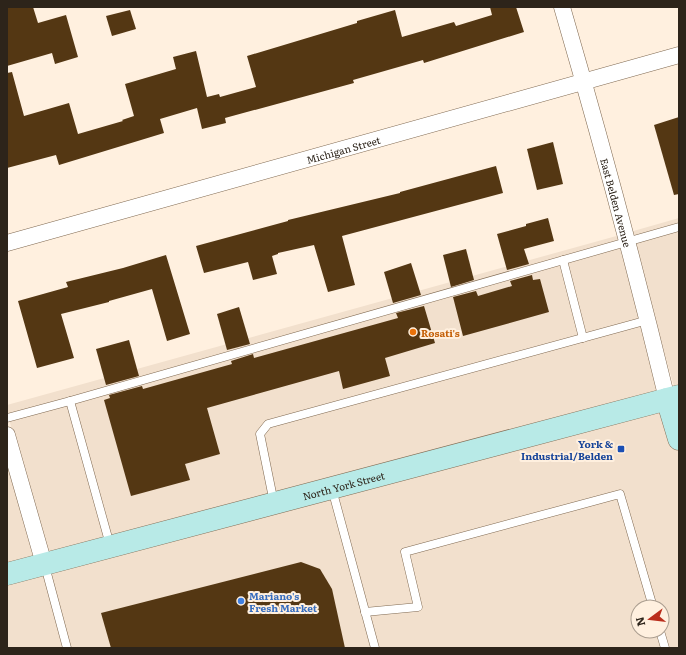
<svg xmlns="http://www.w3.org/2000/svg" width="686" height="655" font-family="Literata,serif">
	<rect width="100%" height="100%" fill="#fff0df"/>
	<g fill="#f2e0cd" fill-rule="evenodd">
		<path d="M 679,218 L 679,389 L 675,390 L 630,232 Z"/>
		<path d="M 620,235 L 660,394 L 48,557 L 7,412 L 7,405 Z"/>
		<path d="M 679,399 L 679,648 L 7,648 L 7,585 ZM 638,607 L 662,607 L 662,631 L 638,631 Z"/>
		<path d="M 7,465 L 35,560 L 7,567 Z"/>
	</g>
	<g fill="#543713">
		<path d="M 7,7 L 33,7 L 38,23 L 66,15 L 78,57 L 55,64 L 52,53 L 7,66 Z"/>
		<path d="M 490,7 L 516,7 L 524,32 L 424,63 L 423,60 L 353,80 L 354,83 L 225,118 L 226,123 L 202,129 L 197,108 L 160,119 L 164,133 L 59,165 L 56,155 L 7,168 L 7,73 L 12,72 L 24,116 L 69,103 L 78,134 L 123,121 L 122,120 L 134,116 L 125,84 L 176,69 L 173,57 L 196,51 L 207,97 L 219,94 L 220,97 L 256,87 L 247,56 L 357,23 L 357,21 L 395,10 L 402,37 L 454,22 L 456,26 L 492,15 Z"/>
		<path d="M 130,10 L 136,29 L 112,36 L 106,16 Z"/>
		<path d="M 679,117 L 679,194 L 674,195 L 654,125 Z"/>
		<path d="M 553,142 L 563,184 L 537,190 L 527,149 Z"/>
		<path d="M 496,166 L 503,193 L 342,236 L 355,285 L 328,292 L 314,245 L 278,253 L 278,254 L 272,256 L 277,274 L 253,280 L 248,262 L 204,273 L 196,246 L 288,221 L 288,220 L 400,193 L 400,192 Z"/>
		<path d="M 548,218 L 554,241 L 524,249 L 529,264 L 507,270 L 497,234 L 526,226 L 526,224 Z"/>
		<path d="M 466,249 L 474,280 L 451,287 L 443,255 Z"/>
		<path d="M 166,255 L 190,334 L 167,341 L 152,289 L 109,301 L 109,302 L 61,314 L 74,358 L 37,368 L 18,301 L 68,287 L 66,282 L 123,268 Z"/>
		<path d="M 411,263 L 421,295 L 393,303 L 384,272 Z"/>
		<path d="M 532,275 L 533,280 L 540,279 L 549,312 L 463,336 L 453,297 L 476,291 L 478,296 L 512,286 L 510,281 Z"/>
		<path d="M 424,306 L 435,343 L 385,358 L 390,376 L 343,389 L 339,371 L 207,408 L 220,454 L 185,464 L 190,480 L 131,496 L 104,400 L 110,398 L 109,395 L 142,386 L 143,389 L 232,364 L 231,361 L 253,354 L 254,358 L 398,318 L 396,313 Z"/>
		<path d="M 239,307 L 250,344 L 227,350 L 217,314 Z"/>
		<path d="M 129,340 L 139,376 L 106,385 L 96,349 Z"/>
		<path d="M 301,562 L 320,569 L 332,589 L 345,648 L 111,648 L 101,613 Z"/>
	</g>
	<g fill="none" stroke-linecap="round" stroke-linejoin="round">
		<g stroke="#806a52" stroke-width="9">
			<g id="lane">
				<path d="M 563,260 L 583,338"/>
				<path d="M 70,401 L 110,545"/>
				<path d="M 7,418 L 70,401 L 679,227"/>
				<path d="M 332,489 L 375,648"/>
				<path d="M 274,503 L 260,434 L 268,424 L 648,320"/>
				<path d="M 45,566 L 67,648"/>
				<path d="M 365,612 L 418,607 L 405,552 L 620,494 L 653,607"/>
				<path d="M 660,631 L 665,648"/>
			</g>
		</g>
		<g stroke="#806a52" stroke-width="17">
			<g id="street">
				<path id="s1" d="M 562,7 C 600,137 635,267 667,399"/>
				<path id="s2" d="M 7,243 L 679,55"/>
				<path d="M 7,435 L 44,564"/>
			</g>
		</g>
		<g stroke="#806a52" stroke-width="23">
			<g id="secondary">
				<path d="M 667,399 L 679,439"/>
				<path id="s3" d="M 7,574 L 679,396"/>
			</g>
		</g>
		<use href="#lane" stroke="#fff" stroke-width="8"/>
		<use href="#street" stroke="#fff" stroke-width="16"/>
		<use href="#secondary" stroke="#b8eae7" stroke-width="22"/>
	</g>
	<circle fill="#e8710a" stroke="#fff0df" stroke-width="1.5" cx="413" cy="332" r="4"/>
	<rect fill="#1a4fb4" stroke="#fff0df" stroke-width="1.5" x="617" y="445" width="8" height="8" rx="2"/>
	<circle fill="#3f7fe0" stroke="#fff0df" stroke-width="1.5" cx="241" cy="601" r="4"/>
	<g text-anchor="middle" dominant-baseline="central" stroke-width="4" stroke-linejoin="round" paint-order="stroke">
		<g font-size="10" fill="#2d241a" stroke="#fff0df">
			<text stroke="none"><textPath href="#s2" startOffset="349">Michigan Street</textPath></text>
			<text stroke="none"><textPath href="#s1" startOffset="203">East Belden Avenue</textPath></text>
			<text stroke="none"><textPath href="#s3" startOffset="348">North York Street</textPath></text>
		</g>
		<g font-size="10" font-weight="bold" fill="#c56008" stroke="#fff0df" text-anchor="start">
			<text x="421" y="332">Rosati's</text>
		</g>
		<g font-size="10" font-weight="bold" fill="#164399" stroke="#fff0df" text-anchor="end">
			<text x="613" y="443">York &amp;<tspan x="613" dy="12">Industrial/Belden</tspan></text>
		</g>
		<g font-size="10" font-weight="bold" fill="#366cbe" stroke="#fff0df" text-anchor="start">
			<text x="249" y="595">Mariano's<tspan x="249" dy="12">Fresh Market</tspan></text>
		</g>
	</g>
	<rect width="686" height="655" fill="none" stroke="#2d241a" stroke-width="16"/>
	<g transform="translate(650 619) rotate(255)"><circle r="19" fill="#fff0df" stroke="#ab9e90"/>
	<path d="M0-3L7 15L0 10L-7 15Z" fill="#ba2d1b"/>
	<text y="-6" font-size="11" font-weight="bold" text-anchor="middle" fill="#2d241a">N</text>
	</g>
</svg>
